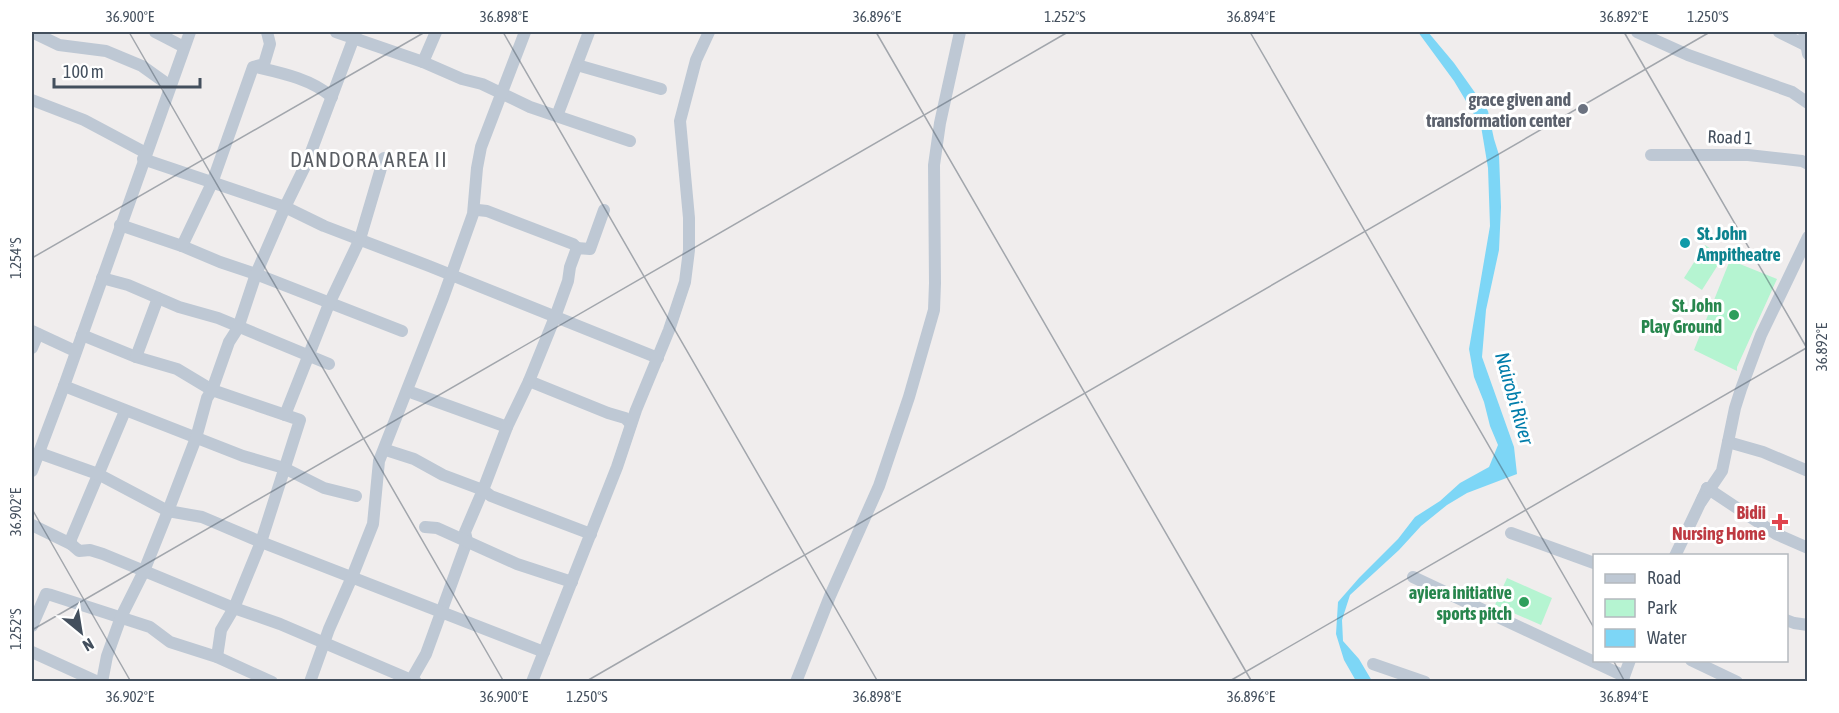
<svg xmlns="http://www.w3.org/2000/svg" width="1839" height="713" font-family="'Asap Condensed',sans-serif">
	<rect width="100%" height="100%" fill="#f0eded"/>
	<g fill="#b5f4d1">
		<path d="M 1705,245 L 1723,257 L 1702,290 L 1684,278 Z"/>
		<path d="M 1730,260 L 1777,279 L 1737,367 L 1737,371 L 1694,350 Z"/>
		<path d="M 1507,578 L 1552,598 L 1541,625 L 1495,605 Z"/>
	</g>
	<path fill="#7dd6f6" d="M 1418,32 L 1428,32 L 1454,63 L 1488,111 L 1494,139 L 1499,155 L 1501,207 L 1499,250 L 1486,310 L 1482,357 L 1514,447 L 1517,474 L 1467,493 L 1447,505 L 1421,526 L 1399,550 L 1350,595 L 1342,620 L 1343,641 L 1359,659 L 1372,681 L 1356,681 L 1344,660 L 1336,634 L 1338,602 L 1359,578 L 1398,539 L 1415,517 L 1440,501 L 1460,483 L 1489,467 L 1498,445 L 1490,426 L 1484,402 L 1474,377 L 1469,349 L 1490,226 L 1488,168 L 1481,126 L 1454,81 Z"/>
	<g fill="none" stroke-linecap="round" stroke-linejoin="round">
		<g stroke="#bec8d4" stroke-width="12">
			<path d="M 32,32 L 59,45 L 106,51 L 142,66 L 170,86"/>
			<path d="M 155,32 L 184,47"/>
			<path d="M 336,32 L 423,62 L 462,79 L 482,84 L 530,107 L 630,141"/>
			<path d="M 1637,32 L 1688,55 L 1792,92 L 1808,103"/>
			<path d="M 1779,32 L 1807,46"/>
			<path d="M 1804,32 L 1808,54"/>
			<path d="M 423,62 L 436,32"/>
			<path d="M 577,65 L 661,89"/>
			<path d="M 256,67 C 282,73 311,79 332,97"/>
			<path d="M 32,100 L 84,120 L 146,153"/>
			<path d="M 557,116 L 589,32"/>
			<path d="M 1651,155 L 1748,155 L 1802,161 L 1808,164"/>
			<path d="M 143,159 L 285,207 L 324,226 L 429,266 L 658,358"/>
			<path d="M 478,210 L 487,211 L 573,244 L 577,248"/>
			<path d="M 120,225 L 182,246 L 220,262 L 256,274 L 402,331"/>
			<path d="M 182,246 L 212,183 L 253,67 L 264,64 L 270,44 L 267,32"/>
			<path d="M 102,278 L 128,285 L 179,307 L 218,318 L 329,364"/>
			<path d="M 32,331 L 75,351"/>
			<path d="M 82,335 L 136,357 L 177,369 L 212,390 L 300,420 L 261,542 L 234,608 L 221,630 L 217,657"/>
			<path d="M 32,348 L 38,334"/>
			<path d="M 136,357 L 158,298"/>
			<path d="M 529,381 L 608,413 L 625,418 L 631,424"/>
			<path d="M 64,386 L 243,456 L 284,468 L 324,488 L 356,496"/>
			<path d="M 413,393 L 507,427"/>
			<path d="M 125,411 L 71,539 L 71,544 L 79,551 L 90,550 L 103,554 L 234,608 L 280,624 L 416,682"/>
			<path d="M 285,415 L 329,304 L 360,239 L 384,158"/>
			<path d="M 1728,442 L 1763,452 L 1808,471"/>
			<path d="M 386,450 L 414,459 L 443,475 L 483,490 L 465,532 L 467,541 L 426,654 L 410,682"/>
			<path d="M 39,453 L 98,474 L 168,511 L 202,517 L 261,542 L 544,652"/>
			<path d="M 32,471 L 64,386 L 190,32"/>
			<path d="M 1707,488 L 1701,502 L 1722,471 L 1735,408 L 1741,389 L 1761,335 L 1808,237"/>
			<path d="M 1707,488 L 1776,534 L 1808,548"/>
			<path d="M 32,525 L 71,544"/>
			<path d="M 425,527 L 437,528 L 517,564 L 572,582"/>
			<path d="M 1511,533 L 1594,563"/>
			<path d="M 591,534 L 491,496 L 483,490 L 507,427 L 529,381 L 555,317 L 568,281 L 570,267 L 577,248 L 590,249 L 604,210"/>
			<path d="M 1675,556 L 1703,497"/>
			<path d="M 1413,577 L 1624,676"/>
			<path d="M 1786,620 L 1794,623 L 1808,625"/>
			<path d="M 32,626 L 46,594 L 51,595 L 150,627 L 170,642 L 217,657 L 272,682"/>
			<path d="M 32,652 L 98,682"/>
			<path d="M 1691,660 L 1737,682"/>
			<path d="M 1373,664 L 1425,682"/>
			<path d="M 102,682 L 107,656 L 121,617 L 144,571 L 168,511 L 196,438 L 207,398 L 212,390 L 229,342 L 238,328 L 256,274 L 285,207 L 308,160 L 356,32"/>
			<path d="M 310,682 L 329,629 L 352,577 L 373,524 L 379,461 L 443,298 L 473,214 L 477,168 L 481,147 L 525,32"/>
			<path d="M 532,682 L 617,467 L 636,410 L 669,330 L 685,282 L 689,250 L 689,218 L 680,121 L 696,60 L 709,32"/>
			<path d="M 796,682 L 830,596 L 879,486 L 909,397 L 934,310 L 935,283 L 934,165 L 940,123 L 960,32"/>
			<path d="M 1622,682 L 1630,660"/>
		</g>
	</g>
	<path fill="none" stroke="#434f5d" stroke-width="1.5" stroke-opacity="0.45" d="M 129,32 L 504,682M 503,32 L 878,682M 876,32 L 1252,682M 1250,32 L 1594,628M 1624,32 L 1808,350M 32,258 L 425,32M 32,509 L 131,682M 32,630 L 1068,32M 1613,660 L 1625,682M 585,682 L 1710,32M 1228,682 L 1808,347"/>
	<circle fill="#6b7280" stroke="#fff" stroke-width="2" cx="1583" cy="109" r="6"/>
	<circle fill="#0f9aa8" stroke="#fff" stroke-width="2" cx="1685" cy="243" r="6"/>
	<g fill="#2e9e5b" stroke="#fff" stroke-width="2">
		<circle cx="1734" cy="315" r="6"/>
		<circle cx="1524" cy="602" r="6"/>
	</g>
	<path fill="#e0444e" stroke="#fff" stroke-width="2" d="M1777 513h6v6h6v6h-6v6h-6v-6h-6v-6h6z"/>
	<g text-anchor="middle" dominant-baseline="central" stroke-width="6" stroke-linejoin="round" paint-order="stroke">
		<g font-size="18" font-weight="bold" fill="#5b616d" stroke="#fff" text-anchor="end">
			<text x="1571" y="99">grace given and<tspan x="1571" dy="21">transformation center</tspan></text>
		</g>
		<g font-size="18" fill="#434f5d" stroke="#fff">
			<text transform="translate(1730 137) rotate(2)">Road 1</text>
		</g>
		<g font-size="18" font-weight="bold" fill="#0d838f" stroke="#fff" text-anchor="start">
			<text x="1697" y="233">St. John<tspan x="1697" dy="21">Ampitheatre</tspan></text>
		</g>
		<g font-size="18" font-weight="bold" fill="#27864d" stroke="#fff" text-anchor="end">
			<text x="1722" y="305">St. John<tspan x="1722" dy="21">Play Ground</tspan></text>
			<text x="1512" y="592">ayiera initiative<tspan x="1512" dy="21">sports pitch</tspan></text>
		</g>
		<g font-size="18" font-weight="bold" fill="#be3a42" stroke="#fff" text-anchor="end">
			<text x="1766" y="512">Bidii<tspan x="1766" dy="21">Nursing Home</tspan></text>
		</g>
		<g font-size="20" font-style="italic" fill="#017dab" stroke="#fff">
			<text transform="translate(1515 398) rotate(74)">Nairobi River</text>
		</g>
		<g font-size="21" letter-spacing="1.5" fill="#595d63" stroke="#fff">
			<text x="369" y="159">DANDORA AREA II</text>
		</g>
	</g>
	<rect width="1839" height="713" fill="none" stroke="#ffffff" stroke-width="66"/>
	<rect x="1593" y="554" width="195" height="108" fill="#ffffff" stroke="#b4b9be" stroke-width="1.5"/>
	<rect x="1605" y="574" width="30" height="9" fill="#bec8d4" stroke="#b4b9be" stroke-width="1.5"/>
	<text x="1647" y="584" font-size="18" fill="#434f5d">Road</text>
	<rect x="1605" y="599" width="30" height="18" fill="#b5f4d1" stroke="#b4b9be" stroke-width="1.5"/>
	<text x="1647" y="614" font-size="18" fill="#434f5d">Park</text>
	<rect x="1605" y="629" width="30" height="18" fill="#7dd6f6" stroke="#b4b9be" stroke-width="1.5"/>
	<text x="1647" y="644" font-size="18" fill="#434f5d">Water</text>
	<g transform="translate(81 632) rotate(150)" stroke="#ffffff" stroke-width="4.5" paint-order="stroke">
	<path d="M0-4.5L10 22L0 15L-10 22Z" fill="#434f5d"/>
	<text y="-9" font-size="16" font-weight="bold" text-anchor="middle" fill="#434f5d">N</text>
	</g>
	<path d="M54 78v9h146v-9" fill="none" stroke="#434f5d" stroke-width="3"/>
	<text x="63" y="78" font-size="18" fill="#434f5d" stroke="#ffffff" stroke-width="4.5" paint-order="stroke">100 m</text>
	<rect x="33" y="33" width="1773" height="647" fill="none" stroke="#434f5d" stroke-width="2"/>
	<g font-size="15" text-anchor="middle" fill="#434f5d">
		<text x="130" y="22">36.900°E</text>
		<text x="504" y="22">36.898°E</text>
		<text x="877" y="22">36.896°E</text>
		<text x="1065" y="22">1.252°S</text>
		<text x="1251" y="22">36.894°E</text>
		<text x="1624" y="22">36.892°E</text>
		<text x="1708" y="22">1.250°S</text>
		<text transform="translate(16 258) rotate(-90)" y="5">1.254°S</text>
		<text transform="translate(1822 347) rotate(-90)" y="5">36.892°E</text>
		<text transform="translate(16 512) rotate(-90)" y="5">36.902°E</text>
		<text transform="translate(16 629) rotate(-90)" y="5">1.252°S</text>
		<text x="130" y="702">36.902°E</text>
		<text x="504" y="702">36.900°E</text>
		<text x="587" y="702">1.250°S</text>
		<text x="877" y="702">36.898°E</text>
		<text x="1251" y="702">36.896°E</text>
		<text x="1624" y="702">36.894°E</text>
	</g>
</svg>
